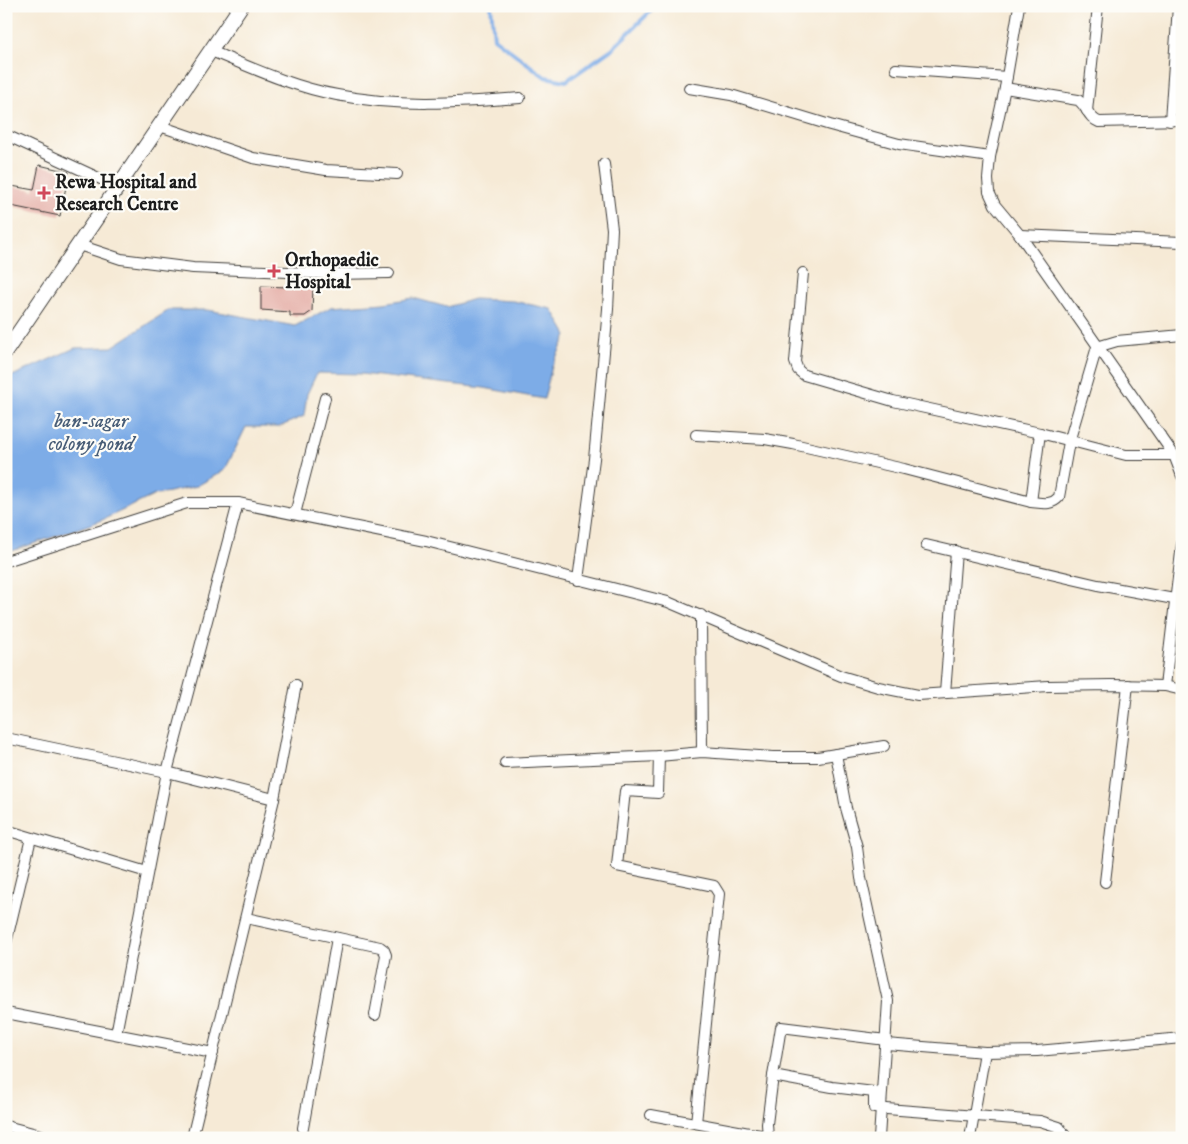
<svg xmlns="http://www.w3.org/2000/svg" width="1188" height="1144" font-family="'IM FELL DW Pica',serif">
	<rect width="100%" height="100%" fill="#fdfcf7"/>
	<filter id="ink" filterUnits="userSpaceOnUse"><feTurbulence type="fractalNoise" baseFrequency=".02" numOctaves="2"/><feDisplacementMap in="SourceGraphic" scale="10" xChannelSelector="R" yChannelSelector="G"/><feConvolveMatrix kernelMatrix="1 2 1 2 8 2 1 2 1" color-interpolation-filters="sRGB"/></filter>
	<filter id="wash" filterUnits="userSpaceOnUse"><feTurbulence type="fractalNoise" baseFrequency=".0096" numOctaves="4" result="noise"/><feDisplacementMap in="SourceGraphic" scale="20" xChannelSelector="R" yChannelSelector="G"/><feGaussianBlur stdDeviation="1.12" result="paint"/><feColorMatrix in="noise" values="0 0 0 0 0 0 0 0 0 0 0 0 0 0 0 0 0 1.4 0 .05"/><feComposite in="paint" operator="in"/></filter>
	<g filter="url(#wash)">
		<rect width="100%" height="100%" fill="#f6ead6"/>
		<path fill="#7dace7" stroke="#4c6482" d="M 413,298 L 447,307 L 474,299 L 513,301 L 552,309 L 567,335 L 552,366 L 544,399 L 484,388 L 361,374 L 317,373 L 307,394 L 304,416 L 279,427 L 246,427 L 225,470 L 197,486 L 155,495 L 100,521 L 6,553 L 6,383 L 10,377 L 75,348 L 112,347 L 169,310 L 208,310 L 295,326 L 331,307 L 384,303 Z"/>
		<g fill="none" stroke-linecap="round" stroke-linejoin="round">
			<path stroke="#7dace7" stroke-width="4" d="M 491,6 L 494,38 L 545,77 L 566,81 L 612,49 L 656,6"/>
		</g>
		<g id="blocks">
			<g fill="#e5afa7">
				<path d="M 39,165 L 69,172 L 60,216 L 6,205 L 6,185 L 34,190 Z"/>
				<path d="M 261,286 L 313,288 L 312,311 L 305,316 L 290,316 L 290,312 L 261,310 Z"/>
			</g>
		</g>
	</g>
	<g filter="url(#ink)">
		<use href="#blocks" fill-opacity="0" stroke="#3d3b38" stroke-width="1"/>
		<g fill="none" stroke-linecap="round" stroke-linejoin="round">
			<g stroke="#3d3b38" stroke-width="12">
				<g id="minor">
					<path d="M 1019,6 L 1005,88 L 990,157 L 988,179 L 989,192 L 995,205 L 1020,235 L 1174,455 L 1182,476"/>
					<path d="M 211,51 C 252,68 293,87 337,95 C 397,107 459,103 520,98"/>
					<path d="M 896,69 L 1007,77"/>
					<path d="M 689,88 L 731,95 L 830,125 L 899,144 L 990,157"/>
					<path d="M 1005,88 L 1078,100 C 1087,106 1088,118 1099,122 L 1182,120"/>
					<path d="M 1087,111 L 1098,6"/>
					<path d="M 1170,121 L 1178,6"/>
					<path d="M 160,126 L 253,158 L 326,170 L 397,174"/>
					<path d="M 6,135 L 118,187"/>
					<path d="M 1020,235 L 1182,242"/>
					<path d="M 79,245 L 121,259 L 193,268 L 334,274 L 389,273"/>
					<path d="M 803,273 L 795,362 L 798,370 L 804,375 L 893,401 L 1040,433 L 1126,455 L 1174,455"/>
					<path d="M 696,435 L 765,439 L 793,444 L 904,469 L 1031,502 C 1042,503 1051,506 1059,497 L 1069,442 L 1097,347 L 1117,341 L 1182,335"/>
					<path d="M 1031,502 L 1040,433"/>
					<path d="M 295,514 L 325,398"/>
					<path d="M 926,545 L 1098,585 L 1174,599"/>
					<path d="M 6,561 L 187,503 L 238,503 L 426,541 L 668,602 L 841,676 L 878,687 L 918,695 L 1048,686 L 1111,685 L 1165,686 L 1182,690"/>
					<path d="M 578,580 L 594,459 L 608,309 L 612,229 L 604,164"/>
					<path d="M 701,615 L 702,752"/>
					<path d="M 1165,686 L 1182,544"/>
					<path d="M 945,693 L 956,551"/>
					<path d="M 6,738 L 167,772 L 274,799"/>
					<path d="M 836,754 L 846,808 L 857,847 L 861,878 L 888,1001 L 879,1138"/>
					<path d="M 659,756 L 658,793 L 625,791 L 617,866 L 714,886 L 719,894 L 696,1123"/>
					<path d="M 505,763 L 659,756 L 702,752 L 773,757 L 818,757 L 884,746"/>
					<path d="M 6,830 L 147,872"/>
					<path d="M 1105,882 L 1128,685"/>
					<path d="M 246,918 L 380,947 L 384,950 L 386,955 L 375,1015"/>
					<path d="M 6,943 L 31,838"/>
					<path d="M 6,1013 L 213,1053"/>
					<path d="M 116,1034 L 167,772 L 238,503"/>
					<path d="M 886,1044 L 985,1052"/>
					<path d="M 773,1076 L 781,1027 L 886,1040"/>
					<path d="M 651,1115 L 760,1135 L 765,1138"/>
					<path d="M 6,1126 L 52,1138"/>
					<path d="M 303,1128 L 337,938"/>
					<path d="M 192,1138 L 274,799 L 296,685"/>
					<path d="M 768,1138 L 767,1124 L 773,1076 L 832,1087 L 874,1092 L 874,1108 L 1040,1121 L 1059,1127 L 1067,1138"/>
					<path d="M 970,1138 L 985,1052 L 1037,1051 L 1182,1038"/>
				</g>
			</g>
			<g stroke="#3d3b38" stroke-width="16">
				<path id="secondary" d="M 6,351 L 241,6"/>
			</g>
			<use href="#minor" stroke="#fff" stroke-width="10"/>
			<use href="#secondary" stroke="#fff" stroke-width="14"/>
		</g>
	</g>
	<g fill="#d1495b" stroke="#fdfcf7" stroke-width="2">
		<path d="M41.5 185.5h5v5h5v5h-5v5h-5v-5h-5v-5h5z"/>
		<path d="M271.5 263.5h5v5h5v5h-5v5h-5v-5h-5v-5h5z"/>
	</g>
	<g text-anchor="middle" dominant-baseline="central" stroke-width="4.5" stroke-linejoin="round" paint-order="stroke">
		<g font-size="19" font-weight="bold" fill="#1c1c1c" stroke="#fdfcf7" text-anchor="start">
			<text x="55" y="182">Rewa Hospital and<tspan x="55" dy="22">Research Centre</tspan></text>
			<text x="285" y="260">Orthopaedic<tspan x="285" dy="22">Hospital</tspan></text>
		</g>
		<g font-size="20" font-style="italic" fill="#485d77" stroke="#fdfcf7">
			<text x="91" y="421">ban-sagar<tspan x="91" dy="23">colony pond</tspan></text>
		</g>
	</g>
	<rect width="1188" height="1144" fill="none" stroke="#fdfcf7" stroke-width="25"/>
</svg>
